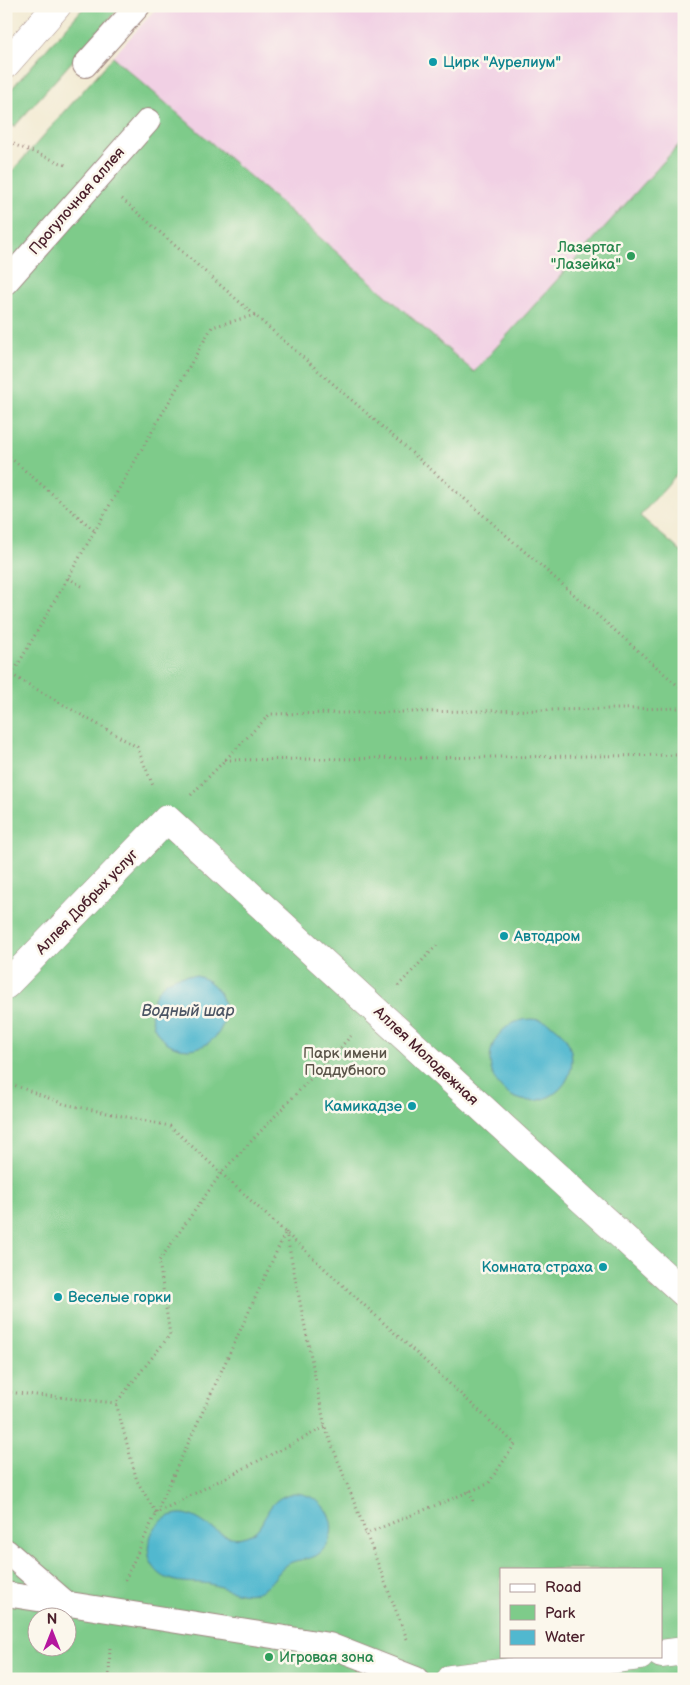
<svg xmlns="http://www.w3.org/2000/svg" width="690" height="1685" font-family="'Balsamiq Sans',sans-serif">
	<rect width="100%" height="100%" fill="#fbf7ec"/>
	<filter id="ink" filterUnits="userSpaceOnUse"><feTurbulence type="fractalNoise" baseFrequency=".02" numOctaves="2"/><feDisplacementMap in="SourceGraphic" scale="10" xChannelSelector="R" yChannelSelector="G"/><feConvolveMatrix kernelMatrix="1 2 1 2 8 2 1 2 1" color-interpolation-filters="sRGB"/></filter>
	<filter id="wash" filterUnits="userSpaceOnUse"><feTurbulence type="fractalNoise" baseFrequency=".0096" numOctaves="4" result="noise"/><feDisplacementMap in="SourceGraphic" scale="20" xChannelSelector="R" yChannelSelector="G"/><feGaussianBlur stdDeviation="1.12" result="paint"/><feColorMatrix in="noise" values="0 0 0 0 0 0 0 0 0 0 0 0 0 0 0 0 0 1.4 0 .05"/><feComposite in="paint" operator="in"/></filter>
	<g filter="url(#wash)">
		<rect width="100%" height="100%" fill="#f2ead2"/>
		<path fill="#f1d0e4" d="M 158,6 L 684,6 L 684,139 L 474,372 L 113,57 Z"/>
		<g fill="#7ecb8a" stroke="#64755a" fill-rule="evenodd">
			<path d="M 85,6 L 121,6 L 14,127 L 6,121 L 6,95 Z"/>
			<path d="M 113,57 L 474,372 L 684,139 L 684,466 L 640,516 L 684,554 L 684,1679 L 6,1679 L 6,178 ZM 501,1569 L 661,1569 L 661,1656 L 501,1656 ZM 38,1618 L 68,1618 L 68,1648 L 38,1648 Z"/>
		</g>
		<g fill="#51b8cf" stroke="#4e6c7d">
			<circle cx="188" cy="1012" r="37"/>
			<circle cx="531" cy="1060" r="41"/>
			<path d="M 293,1493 C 325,1493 346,1529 320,1553 C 311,1561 298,1558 288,1564 C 275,1573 271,1589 254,1593 C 237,1597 221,1584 202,1583 C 183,1582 163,1584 152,1564 C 148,1557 147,1547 150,1539 C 152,1530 158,1523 166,1518 C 198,1500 215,1547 246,1536 C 271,1528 259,1501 293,1493 Z"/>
		</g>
	</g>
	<g filter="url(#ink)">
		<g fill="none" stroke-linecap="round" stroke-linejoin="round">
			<g stroke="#9e847e" stroke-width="26">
				<g id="service">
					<path d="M 85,65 L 138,6"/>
					<path d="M 6,282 L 148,121"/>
					<path d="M 6,1551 L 66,1603"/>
					<path d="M 6,1594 L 329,1645 L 416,1679"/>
				</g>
			</g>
			<g stroke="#9e847e" stroke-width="29">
				<g id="pedestrian">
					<path d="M 6,985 L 167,819 L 684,1293"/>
					<path d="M 661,1654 L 684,1651"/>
					<path d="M 451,1679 L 640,1656"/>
				</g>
			</g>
			<g stroke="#9e847e" stroke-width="29">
				<path id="tertiary" d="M 6,64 L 57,6"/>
			</g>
			<g stroke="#9e847e" stroke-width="3" stroke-dasharray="1 4" stroke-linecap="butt">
				<path d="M 6,137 L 15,145 L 66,165"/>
				<path d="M 122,199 L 684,691"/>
				<path d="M 6,454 L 95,531"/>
				<path d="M 68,578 L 85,588"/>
				<path d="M 6,675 L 12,675 L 137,747 L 154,788"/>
				<path d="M 12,675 L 212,327 L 255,315"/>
				<path d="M 225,760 L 684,755"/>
				<path d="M 191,795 L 270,714 L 684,708"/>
				<path d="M 398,986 L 439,943"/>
				<path d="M 6,1082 L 64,1104 L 170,1126 L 515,1444 L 488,1484 L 365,1534"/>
				<path d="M 286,1232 L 325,1427 L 407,1639"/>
				<path d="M 6,1392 L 116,1403"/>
				<path d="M 325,1427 L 156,1513 L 137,1481 L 116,1403 L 170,1335 L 159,1261 L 222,1172 L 351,1036"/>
				<path d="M 469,1491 L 475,1504"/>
				<path d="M 125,1580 L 286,1231"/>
				<path d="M 109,1679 L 110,1644"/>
			</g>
			<use href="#service" stroke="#fff" stroke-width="24"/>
			<use href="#pedestrian" stroke="#fff" stroke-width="28"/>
			<use href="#tertiary" stroke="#fff" stroke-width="28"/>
		</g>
	</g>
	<g fill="#0f9aa8" stroke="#fbf7ec" stroke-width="2">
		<circle cx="433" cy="62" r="5"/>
		<circle cx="504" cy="936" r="5"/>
		<circle cx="412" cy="1106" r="5"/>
		<circle cx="603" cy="1267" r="5"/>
		<circle cx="58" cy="1297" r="5"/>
	</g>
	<g fill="#2e9e5b" stroke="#fbf7ec" stroke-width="2">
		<circle cx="631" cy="256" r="5"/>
		<circle cx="269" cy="1657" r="5"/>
	</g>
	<g text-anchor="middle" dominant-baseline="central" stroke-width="5" stroke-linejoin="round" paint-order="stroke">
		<g font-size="15" fill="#0d838f" stroke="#fbf7ec" text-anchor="start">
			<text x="443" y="62">Цирк "Аурелиум"</text>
			<text x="514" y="936">Автодром</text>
			<text x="402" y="1106" text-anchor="end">Камикадзе</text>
			<text x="593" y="1267" text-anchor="end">Комната страха</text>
			<text x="68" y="1297">Веселые горки</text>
		</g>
		<g font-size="15" fill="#4a1f2b" stroke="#fbf7ec">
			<text transform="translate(77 201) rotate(-49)">Прогулочная аллея</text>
			<text transform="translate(87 902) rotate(-46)">Аллея Добрых услуг</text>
			<text transform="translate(426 1056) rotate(43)">Аллея Молодежная</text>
		</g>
		<g font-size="15" fill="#27864d" stroke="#fbf7ec" text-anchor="end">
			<text x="621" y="247">Лазертаг<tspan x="621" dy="17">"Лазейка"</tspan></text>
			<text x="279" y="1657" text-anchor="start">Игровая зона</text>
		</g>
		<g font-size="15" fill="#5a5348" stroke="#fbf7ec">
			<text x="345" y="1053">Парк имени<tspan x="345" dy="17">Поддубного</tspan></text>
		</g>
		<g font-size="16" font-style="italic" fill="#4c5564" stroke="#fbf7ec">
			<text x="188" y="1011">Водный шар</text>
		</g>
	</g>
	<rect width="690" height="1685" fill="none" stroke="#fbf7ec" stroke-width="25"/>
	<rect x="500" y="1568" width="162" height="90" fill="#fbf7ec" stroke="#b4a19f"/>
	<rect x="510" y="1584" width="25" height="8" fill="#ffffff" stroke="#b4a19f"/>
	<text x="545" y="1592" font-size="15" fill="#4a1f2b">Road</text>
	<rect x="510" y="1605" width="25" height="15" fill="#7ecb8a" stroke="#b4a19f"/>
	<text x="545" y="1618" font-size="15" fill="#4a1f2b">Park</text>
	<rect x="510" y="1630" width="25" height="15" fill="#51b8cf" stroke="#b4a19f"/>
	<text x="545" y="1642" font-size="15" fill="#4a1f2b">Water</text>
	<g transform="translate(52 1632)"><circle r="24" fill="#fbf7ec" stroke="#b4a19f"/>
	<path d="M0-4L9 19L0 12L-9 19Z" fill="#b5179e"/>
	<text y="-8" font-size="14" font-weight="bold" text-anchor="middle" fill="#4a1f2b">N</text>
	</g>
</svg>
